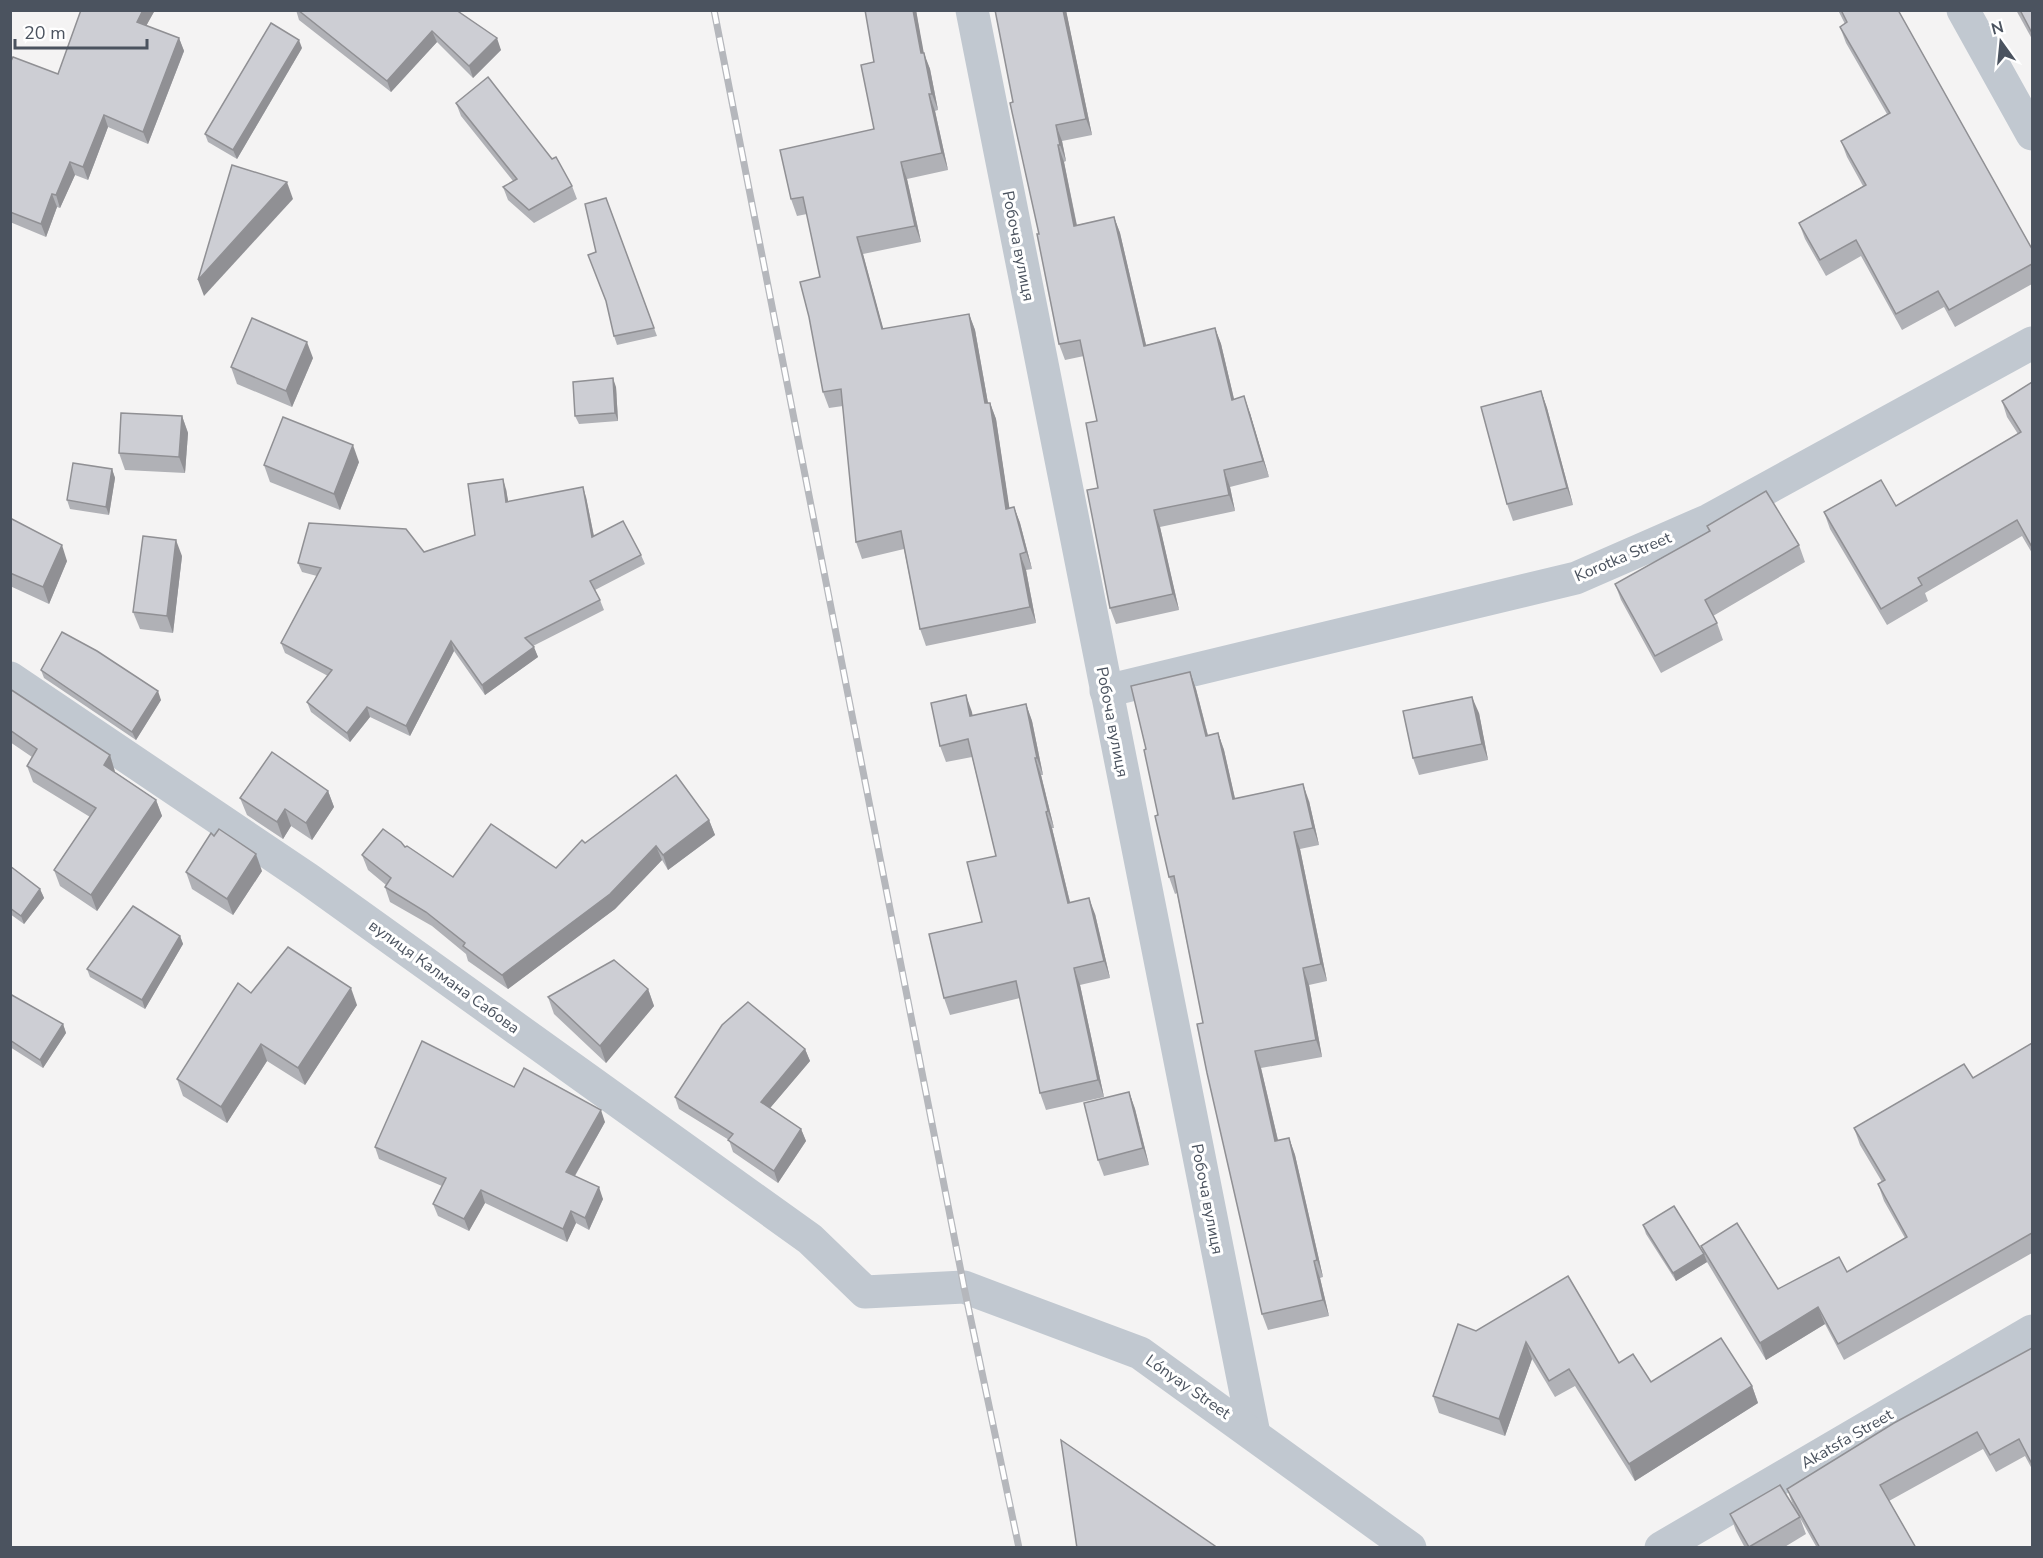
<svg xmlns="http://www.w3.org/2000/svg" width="2043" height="1558" font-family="'Nunito Sans',sans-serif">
	<rect width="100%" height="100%" fill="#f4f3f3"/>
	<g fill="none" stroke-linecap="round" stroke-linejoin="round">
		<g stroke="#c1c8d0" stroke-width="33">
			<path d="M 972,10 L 1254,1434"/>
			<path d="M 1963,10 L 2032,134"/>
			<path d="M 10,678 L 308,879 L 810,1239 L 865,1292 L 964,1287 L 1140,1353 L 1410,1548"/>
			<path d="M 1106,691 L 1576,578 L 1709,520 L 2032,343"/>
		</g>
		<path stroke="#c1c8d0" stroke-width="33" d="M 1661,1548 L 2032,1331"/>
		<g stroke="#b5b7bc" stroke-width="7">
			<path id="rail" d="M 714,10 L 964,1287 L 1019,1548"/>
		</g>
		<use href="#rail" stroke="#fff" stroke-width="4.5" stroke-dasharray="14" stroke-linecap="butt"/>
	</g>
	<g fill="#b0b1b6">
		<path d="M 81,10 L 155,10 L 146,26 L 179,38 L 184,51 L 148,144 L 108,127 L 88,180 L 75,175 L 60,208 L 57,207 L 46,237 L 10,222 L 10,63 L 58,74 Z"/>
		<path d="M 296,10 L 456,10 L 501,50 L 473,78 L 437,42 L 391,92 L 299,20 Z"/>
		<path d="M 865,10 L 916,10 L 923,53 L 930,69 L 938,110 L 935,111 L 948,170 L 907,179 L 921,242 L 863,254 L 883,329 L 969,314 L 975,330 L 988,403 L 990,403 L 996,419 L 1009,508 L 1014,507 L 1020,523 L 1032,569 L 1026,570 L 1036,623 L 926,646 L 920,629 L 904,549 L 862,559 L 856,542 L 843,406 L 829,408 L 823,392 L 820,277 L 807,214 L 797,216 L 791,199 L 874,129 L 874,62 Z"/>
		<path d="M 995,10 L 1069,10 L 1066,11 L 1092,135 L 1062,141 L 1066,161 L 1064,162 L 1077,225 L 1114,217 L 1120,233 L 1146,345 L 1215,328 L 1221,344 L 1234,399 L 1250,413 L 1269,477 L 1230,487 L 1235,511 L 1160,527 L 1179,610 L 1116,624 L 1110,608 L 1098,488 L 1097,421 L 1084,356 L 1065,360 L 1059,344 L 1039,234 Z"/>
		<path d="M 1838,10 L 1898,10 L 2032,249 L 2032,284 L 1955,327 L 1944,307 L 1902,330 L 1861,256 L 1826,276 L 1805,239 L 1799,223 L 1863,186 L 1847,157 L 1841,141 L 1887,114 L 1846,43 L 1840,27 L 1845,24 Z"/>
		<path d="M 2016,10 L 2032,10 L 2032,39 Z"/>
		<path d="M 302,48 L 237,159 L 208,142 L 205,134 Z"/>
		<path d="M 456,103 L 572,186 L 577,199 L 534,223 L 508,200 L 503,187 L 513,181 L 461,116 Z"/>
		<path d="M 606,198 L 657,336 L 617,345 L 614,336 L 596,252 Z"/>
		<path d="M 313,358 L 292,407 L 237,384 L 231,367 Z"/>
		<path d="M 2032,382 L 2032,553 L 2022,536 L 1925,593 L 1928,601 L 1887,625 L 1830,529 L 1824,512 L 1896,506 L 2018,434 L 2007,417 L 2002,401 Z"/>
		<path d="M 616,387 L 618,421 L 579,424 L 575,416 Z"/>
		<path d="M 1541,391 L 1547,408 L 1573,505 L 1513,521 L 1507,504 Z"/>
		<path d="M 182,416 L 188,433 L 185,473 L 125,470 L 119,453 Z"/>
		<path d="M 359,462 L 340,510 L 270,482 L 264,465 Z"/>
		<path d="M 112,469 L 115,478 L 109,515 L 70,509 L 67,500 Z"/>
		<path d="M 506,489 L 508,501 L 586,497 L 594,536 L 641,555 L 645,564 L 595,590 L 600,600 L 604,610 L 533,646 L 538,657 L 485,695 L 454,651 L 410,736 L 370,717 L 350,742 L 311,712 L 307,702 L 328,676 L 285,653 L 281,643 L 317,576 L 302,572 L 298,563 L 424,552 L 475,535 Z"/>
		<path d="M 10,518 L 67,561 L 49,604 L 10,586 Z"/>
		<path d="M 1707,526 L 1799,545 L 1805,562 L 1713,616 L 1717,623 L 1723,640 L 1661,673 L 1621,600 L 1615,584 L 1709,532 Z"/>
		<path d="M 182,556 L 173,633 L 140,629 L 133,612 Z"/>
		<path d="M 41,670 L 161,700 L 136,740 L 44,678 Z"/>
		<path d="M 1190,672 L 1196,689 L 1208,735 L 1218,733 L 1224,750 L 1235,799 L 1309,801 L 1319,845 L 1300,849 L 1327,981 L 1309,985 L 1322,1057 L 1261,1068 L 1278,1140 L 1289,1138 L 1295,1155 L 1323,1277 L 1320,1278 L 1329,1316 L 1268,1330 L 1262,1314 L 1203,1023 L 1177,893 L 1175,894 L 1169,877 L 1146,749 Z"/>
		<path d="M 10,689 L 110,755 L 115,772 L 156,800 L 162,816 L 97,911 L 60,886 L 54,870 L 90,817 L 33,782 L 27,766 L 32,757 L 10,742 Z"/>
		<path d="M 1026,704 L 1032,721 L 1043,775 L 1041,775 L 1054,828 L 1052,828 L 1070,902 L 1095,914 L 1110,978 L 1080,985 L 1104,1097 L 1046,1110 L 1040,1093 L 1020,998 L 950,1015 L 944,998 L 982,922 L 996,856 L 972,757 L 946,762 L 940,746 L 972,712 L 972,716 Z"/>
		<path d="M 1479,713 L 1488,760 L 1419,775 L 1413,758 Z"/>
		<path d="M 328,791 L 334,807 L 312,840 L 291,826 L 283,839 L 247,815 L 240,798 Z"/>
		<path d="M 709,820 L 715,835 L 668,870 L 662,860 L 615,909 L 508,989 L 468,961 L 466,954 L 432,926 L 390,902 L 385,887 L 386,885 L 368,870 L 362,855 L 405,847 L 453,877 L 556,868 L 585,843 Z"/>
		<path d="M 10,866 L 40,889 L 44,898 L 24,924 L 10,914 Z"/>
		<path d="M 262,871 L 233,915 L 192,889 L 186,872 Z"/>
		<path d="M 180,936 L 183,944 L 145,1009 L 90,977 L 87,969 Z"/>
		<path d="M 648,989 L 654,1006 L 606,1063 L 554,1014 L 548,997 Z"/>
		<path d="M 251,993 L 357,1005 L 305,1085 L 267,1061 L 227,1123 L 183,1096 L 177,1079 Z"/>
		<path d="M 10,994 L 63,1024 L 66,1033 L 43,1068 L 10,1047 Z"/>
		<path d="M 2032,1043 L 2032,1253 L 1844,1360 L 1825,1324 L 1766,1360 L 1707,1262 L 1676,1281 L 1646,1234 L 1643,1225 L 1704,1254 L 1701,1246 L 1778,1289 L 1847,1272 L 1905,1238 L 1884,1201 L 1878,1184 L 1882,1182 L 1860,1145 L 1854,1128 L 1973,1078 Z"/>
		<path d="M 805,1049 L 810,1061 L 770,1108 L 801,1129 L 806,1141 L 778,1183 L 733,1152 L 729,1140 L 679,1109 L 675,1097 Z"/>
		<path d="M 514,1087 L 605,1122 L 575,1176 L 603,1199 L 589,1230 L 576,1223 L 567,1242 L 485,1203 L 469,1231 L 438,1216 L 433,1204 L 442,1186 L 379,1159 L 375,1147 Z"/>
		<path d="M 1129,1092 L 1135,1109 L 1149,1165 L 1104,1176 L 1098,1160 Z"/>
		<path d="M 1476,1331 L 1619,1363 L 1651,1382 L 1752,1386 L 1758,1403 L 1635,1481 L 1575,1386 L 1555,1397 L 1532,1359 L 1505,1436 L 1439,1413 L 1433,1396 Z"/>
		<path d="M 2032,1348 L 2032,1469 L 2025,1456 L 1996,1472 L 1983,1449 L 1889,1501 L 1916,1548 L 1817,1548 L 1800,1518 L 1806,1534 L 1783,1548 L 1745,1548 L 1736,1531 L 1730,1514 L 1793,1505 L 1787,1489 Z"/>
	</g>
	<g fill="#909094">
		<path d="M 143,10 L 155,10 L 141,35 L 137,22 Z"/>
		<path d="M 913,10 L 916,10 L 927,70 L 921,53 Z"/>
		<path d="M 1063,10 L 1066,10 L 1092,135 L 1086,119 Z"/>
		<path d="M 432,31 L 437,42 L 391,92 L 387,81 Z"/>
		<path d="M 179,38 L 184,51 L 148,144 L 143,132 Z"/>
		<path d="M 497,38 L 501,50 L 473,78 L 469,66 Z"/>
		<path d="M 299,40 L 302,48 L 237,159 L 233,150 Z"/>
		<path d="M 924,53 L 930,69 L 938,110 L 932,94 Z"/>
		<path d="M 929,94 L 935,111 L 948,170 L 942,153 Z"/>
		<path d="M 104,115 L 108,127 L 88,180 L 83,167 Z"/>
		<path d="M 1056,125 L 1062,141 L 1066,161 L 1060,145 Z"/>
		<path d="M 1058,145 L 1064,162 L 1080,242 L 1074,226 Z"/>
		<path d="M 70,162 L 75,175 L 60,208 L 56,195 Z"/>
		<path d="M 901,162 L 907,179 L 921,242 L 915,226 Z"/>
		<path d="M 287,182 L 293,199 L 204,296 L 198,280 Z"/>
		<path d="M 52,194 L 57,207 L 46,237 L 41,224 Z"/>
		<path d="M 1114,217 L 1120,233 L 1150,362 L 1144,346 Z"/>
		<path d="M 857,237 L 863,254 L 888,346 L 882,329 Z"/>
		<path d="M 969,314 L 975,330 L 991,420 L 985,403 Z"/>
		<path d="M 1215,328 L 1221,344 L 1238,416 L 1232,400 Z"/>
		<path d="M 307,342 L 313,358 L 292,407 L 286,391 Z"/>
		<path d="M 613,378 L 616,387 L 618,421 L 615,413 Z"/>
		<path d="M 1541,391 L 1547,408 L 1573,505 L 1567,488 Z"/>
		<path d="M 1244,396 L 1250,413 L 1269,477 L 1263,461 Z"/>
		<path d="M 990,403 L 996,419 L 1012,525 L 1006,509 Z"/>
		<path d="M 182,416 L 188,433 L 185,473 L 179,457 Z"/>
		<path d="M 353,445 L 359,462 L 340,510 L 334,494 Z"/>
		<path d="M 112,469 L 115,478 L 109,515 L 106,507 Z"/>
		<path d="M 1224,470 L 1230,487 L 1235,511 L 1229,495 Z"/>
		<path d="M 503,479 L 506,489 L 510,512 L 506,502 Z"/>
		<path d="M 583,487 L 586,497 L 596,547 L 592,537 Z"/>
		<path d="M 1014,507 L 1020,523 L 1032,569 L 1026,552 Z"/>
		<path d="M 1154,510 L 1160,527 L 1179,610 L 1173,594 Z"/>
		<path d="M 176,540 L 182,556 L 173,633 L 167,616 Z"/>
		<path d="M 62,545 L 67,561 L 49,604 L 43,587 Z"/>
		<path d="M 1020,554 L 1026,570 L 1036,623 L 1030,607 Z"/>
		<path d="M 451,641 L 454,651 L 410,736 L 406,726 Z"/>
		<path d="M 534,647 L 538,657 L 485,695 L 482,685 Z"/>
		<path d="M 1190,672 L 1196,689 L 1212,752 L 1206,736 Z"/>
		<path d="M 158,691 L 161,700 L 136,740 L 132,732 Z"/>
		<path d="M 966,695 L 972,712 L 976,733 L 970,716 Z"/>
		<path d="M 1472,697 L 1479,713 L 1488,760 L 1482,744 Z"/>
		<path d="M 1026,704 L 1032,721 L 1043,775 L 1037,758 Z"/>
		<path d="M 367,707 L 370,717 L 350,742 L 347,733 Z"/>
		<path d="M 1218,733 L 1224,750 L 1239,816 L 1233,799 Z"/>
		<path d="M 110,755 L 115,772 L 110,781 L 104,765 Z"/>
		<path d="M 1035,758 L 1041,775 L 1054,828 L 1048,811 Z"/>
		<path d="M 1303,784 L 1309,801 L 1319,845 L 1313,828 Z"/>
		<path d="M 328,791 L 334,807 L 312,840 L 306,823 Z"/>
		<path d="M 156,800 L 162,816 L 97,911 L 91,895 Z"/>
		<path d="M 285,809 L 291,826 L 283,839 L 277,822 Z"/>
		<path d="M 1046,812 L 1052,828 L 1074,919 L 1068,903 Z"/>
		<path d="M 709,820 L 715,835 L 668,870 L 663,855 Z"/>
		<path d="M 1294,832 L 1300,849 L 1327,981 L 1321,964 Z"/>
		<path d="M 656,846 L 662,860 L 615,909 L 508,989 L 502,975 Z"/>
		<path d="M 256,854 L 262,871 L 233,915 L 227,899 Z"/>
		<path d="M 40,889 L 44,898 L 24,924 L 21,916 Z"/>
		<path d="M 1089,898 L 1095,914 L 1110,978 L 1104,961 Z"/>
		<path d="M 180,936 L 183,944 L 145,1009 L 142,1000 Z"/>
		<path d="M 1074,968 L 1080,985 L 1104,1097 L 1098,1080 Z"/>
		<path d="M 1303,968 L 1309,985 L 1322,1057 L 1316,1040 Z"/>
		<path d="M 351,988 L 357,1005 L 305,1085 L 298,1068 Z"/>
		<path d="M 648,989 L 654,1006 L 606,1063 L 600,1046 Z"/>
		<path d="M 63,1024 L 66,1033 L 43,1068 L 40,1060 Z"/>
		<path d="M 261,1044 L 267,1061 L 227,1123 L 221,1107 Z"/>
		<path d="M 805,1049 L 810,1061 L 765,1114 L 761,1102 Z"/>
		<path d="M 1255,1051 L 1261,1068 L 1282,1158 L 1275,1141 Z"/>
		<path d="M 1129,1092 L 1135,1109 L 1149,1165 L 1143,1148 Z"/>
		<path d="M 601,1110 L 605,1122 L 570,1184 L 566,1172 Z"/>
		<path d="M 801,1129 L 806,1141 L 778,1183 L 774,1171 Z"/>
		<path d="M 1289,1138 L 1295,1155 L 1323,1277 L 1317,1260 Z"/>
		<path d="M 599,1187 L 603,1199 L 589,1230 L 585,1218 Z"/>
		<path d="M 481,1190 L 485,1203 L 469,1231 L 464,1219 Z"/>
		<path d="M 571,1211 L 576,1223 L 567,1242 L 563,1229 Z"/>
		<path d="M 1704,1254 L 1707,1262 L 1676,1281 L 1673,1273 Z"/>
		<path d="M 1314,1261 L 1320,1278 L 1329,1316 L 1323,1300 Z"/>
		<path d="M 1818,1307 L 1825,1324 L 1766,1360 L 1760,1343 Z"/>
		<path d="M 1526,1342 L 1532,1359 L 1505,1436 L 1499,1419 Z"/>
		<path d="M 1752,1386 L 1758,1403 L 1635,1481 L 1629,1464 Z"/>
	</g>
	<g fill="#cdced4" stroke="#909094" stroke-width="1.5">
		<path d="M 81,10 L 143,10 L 137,22 L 179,38 L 143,132 L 104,115 L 83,167 L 70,162 L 56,195 L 52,194 L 41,224 L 10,212 L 10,63 L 13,57 L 58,74 Z"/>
		<path d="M 298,10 L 456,10 L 497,38 L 469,66 L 432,31 L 387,81 Z"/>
		<path d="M 865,10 L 913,10 L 921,53 L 924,53 L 932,94 L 929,94 L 942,153 L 901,162 L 915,226 L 857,237 L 882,329 L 969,314 L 985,403 L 990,403 L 1006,509 L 1014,507 L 1026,552 L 1020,554 L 1030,607 L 920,629 L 901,531 L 856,542 L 841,389 L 823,392 L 809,317 L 800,282 L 820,277 L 803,197 L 791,199 L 780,150 L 874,129 L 861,65 L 874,62 Z"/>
		<path d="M 995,10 L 1063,10 L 1086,119 L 1056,125 L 1060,145 L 1058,145 L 1074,226 L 1114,217 L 1144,346 L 1215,328 L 1232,400 L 1244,396 L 1263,461 L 1224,470 L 1229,495 L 1154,510 L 1173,594 L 1110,608 L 1087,490 L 1098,488 L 1086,423 L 1097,421 L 1080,340 L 1059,344 L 1037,234 L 1039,234 L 1010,103 L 1013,102 Z"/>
		<path d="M 1841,10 L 1898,10 L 2032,249 L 2032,264 L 1949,310 L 1938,291 L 1896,314 L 1856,240 L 1820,260 L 1799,223 L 1866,185 L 1841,141 L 1890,113 L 1840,27 L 1847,22 Z"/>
		<path d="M 2020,10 L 2032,10 L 2032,33 Z"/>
		<path d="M 271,23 L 299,40 L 233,150 L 205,134 Z"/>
		<path d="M 488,77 L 552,159 L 556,157 L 572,186 L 529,210 L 503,187 L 517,179 L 456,103 Z"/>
		<path d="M 232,165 L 287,182 L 198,280 Z"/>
		<path d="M 606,198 L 654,328 L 614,336 L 606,301 L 588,255 L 596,252 L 585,204 Z"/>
		<path d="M 252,318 L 307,342 L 286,391 L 231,367 Z"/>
		<path d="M 613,378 L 615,413 L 575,416 L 573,382 Z"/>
		<path d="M 2032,382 L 2032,547 L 2017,520 L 1918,578 L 1922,585 L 1881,609 L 1824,512 L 1881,480 L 1896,506 L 2021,432 L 2002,401 Z"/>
		<path d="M 1541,391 L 1567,488 L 1507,504 L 1481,407 Z"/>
		<path d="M 121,413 L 182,416 L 179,457 L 119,453 Z"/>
		<path d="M 283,417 L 353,445 L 334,494 L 264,465 Z"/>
		<path d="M 73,463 L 112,469 L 106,507 L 67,500 Z"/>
		<path d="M 503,479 L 506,502 L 583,487 L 592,537 L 623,521 L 641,555 L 590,581 L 600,600 L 525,638 L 534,647 L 482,685 L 451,641 L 406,726 L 367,707 L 347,733 L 307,702 L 332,670 L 281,643 L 321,568 L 298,563 L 309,523 L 406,529 L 424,552 L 475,535 L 468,484 Z"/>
		<path d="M 1766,491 L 1799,545 L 1705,600 L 1717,623 L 1655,656 L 1615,584 L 1710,531 L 1707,526 Z"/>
		<path d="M 10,518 L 62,545 L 43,587 L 10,573 Z"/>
		<path d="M 143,536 L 176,540 L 167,616 L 133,612 Z"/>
		<path d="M 62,632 L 97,651 L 158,691 L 132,732 L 41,670 Z"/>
		<path d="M 1190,672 L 1206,736 L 1218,733 L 1233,799 L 1303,784 L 1313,828 L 1294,832 L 1321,964 L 1303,968 L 1316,1040 L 1255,1051 L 1275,1141 L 1289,1138 L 1317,1260 L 1314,1261 L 1323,1300 L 1262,1314 L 1207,1073 L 1197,1024 L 1203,1023 L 1174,876 L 1169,877 L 1155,816 L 1158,815 L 1144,750 L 1146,749 L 1131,686 Z"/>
		<path d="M 10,689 L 110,755 L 104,765 L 156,800 L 91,895 L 54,870 L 96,808 L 27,766 L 37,749 L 10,730 Z"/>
		<path d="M 966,695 L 970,716 L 1026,704 L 1037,758 L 1035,758 L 1048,811 L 1046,812 L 1068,903 L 1089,898 L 1104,961 L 1074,968 L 1098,1080 L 1040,1093 L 1016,981 L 944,998 L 929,934 L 982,922 L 967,862 L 996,856 L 968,739 L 940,746 L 931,703 Z"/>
		<path d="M 1472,697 L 1482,744 L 1413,758 L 1403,711 Z"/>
		<path d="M 272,752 L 328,791 L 306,823 L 285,809 L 277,822 L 240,798 Z"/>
		<path d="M 676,775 L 709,820 L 663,855 L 656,846 L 610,894 L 502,975 L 463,946 L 465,943 L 426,912 L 385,887 L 391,878 L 362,855 L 383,829 L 401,842 L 405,847 L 407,846 L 453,877 L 491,824 L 556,868 L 582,840 L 585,843 Z"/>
		<path d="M 219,829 L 256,854 L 227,899 L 186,872 L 211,833 L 214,836 Z"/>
		<path d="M 10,866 L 40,889 L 21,916 L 10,908 Z"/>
		<path d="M 133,906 L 180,936 L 142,1000 L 87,969 Z"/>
		<path d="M 288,947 L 351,988 L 298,1068 L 261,1044 L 221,1107 L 177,1079 L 238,983 L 251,993 Z"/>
		<path d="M 614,960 L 648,989 L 600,1046 L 548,997 Z"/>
		<path d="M 10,994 L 63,1024 L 40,1060 L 10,1040 Z"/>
		<path d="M 748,1002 L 805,1049 L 761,1102 L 801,1129 L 774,1171 L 728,1140 L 733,1134 L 675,1097 L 722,1025 Z"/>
		<path d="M 422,1041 L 514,1087 L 524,1068 L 601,1110 L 566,1172 L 599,1187 L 585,1218 L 571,1211 L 563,1229 L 481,1190 L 464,1219 L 433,1204 L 446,1178 L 375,1147 Z"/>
		<path d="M 2032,1043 L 2032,1233 L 1838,1344 L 1818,1307 L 1760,1343 L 1701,1246 L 1737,1223 L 1778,1289 L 1839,1257 L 1847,1272 L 1907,1237 L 1878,1184 L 1885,1180 L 1854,1128 L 1964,1064 L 1973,1078 Z"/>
		<path d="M 1129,1092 L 1143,1148 L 1098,1160 L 1084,1103 Z"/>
		<path d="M 1674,1206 L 1704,1254 L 1673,1273 L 1643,1225 Z"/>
		<path d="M 1568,1276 L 1619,1363 L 1633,1354 L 1651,1382 L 1721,1338 L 1752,1386 L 1629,1464 L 1569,1369 L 1549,1381 L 1526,1342 L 1499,1419 L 1433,1396 L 1458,1324 L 1476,1331 Z"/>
		<path d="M 2032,1348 L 2032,1464 L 2019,1439 L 1990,1455 L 1977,1432 L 1880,1485 L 1916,1548 L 1820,1548 L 1787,1489 L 1894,1423 Z"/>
		<path d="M 1061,1440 L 1215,1546 L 1214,1548 L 1077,1548 Z"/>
		<path d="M 1780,1485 L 1800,1517 L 1749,1547 L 1730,1514 Z"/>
	</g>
	<g text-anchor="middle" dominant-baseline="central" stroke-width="6" stroke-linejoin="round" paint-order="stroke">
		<g font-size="16" fill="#4b535f" stroke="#fff">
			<text transform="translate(1018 246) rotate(79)">Робоча вулиця</text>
			<text transform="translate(1623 557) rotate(-23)">Korotka Street</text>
			<text transform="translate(1112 722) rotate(79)">Робоча вулиця</text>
			<text transform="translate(444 977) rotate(36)">вулиця Калмана Сабова</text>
			<text transform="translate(1207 1199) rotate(79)">Робоча вулиця</text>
			<text transform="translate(1188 1387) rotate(35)">Lónyay Street</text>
			<text transform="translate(1847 1439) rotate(-30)">Akatsfa Street</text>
		</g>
	</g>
	<rect width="2043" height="1558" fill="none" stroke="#4b535f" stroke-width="24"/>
	<g transform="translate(2001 42) rotate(345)" stroke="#ffffff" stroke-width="4.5" paint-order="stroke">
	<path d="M0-4.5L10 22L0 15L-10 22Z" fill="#4b535f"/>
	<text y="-9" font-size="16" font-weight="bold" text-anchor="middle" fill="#4b535f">N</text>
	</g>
	<path d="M15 39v9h132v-9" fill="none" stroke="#4b535f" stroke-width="3"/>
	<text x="24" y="39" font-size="18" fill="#4b535f" stroke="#ffffff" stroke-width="4.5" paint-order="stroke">20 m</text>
</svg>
